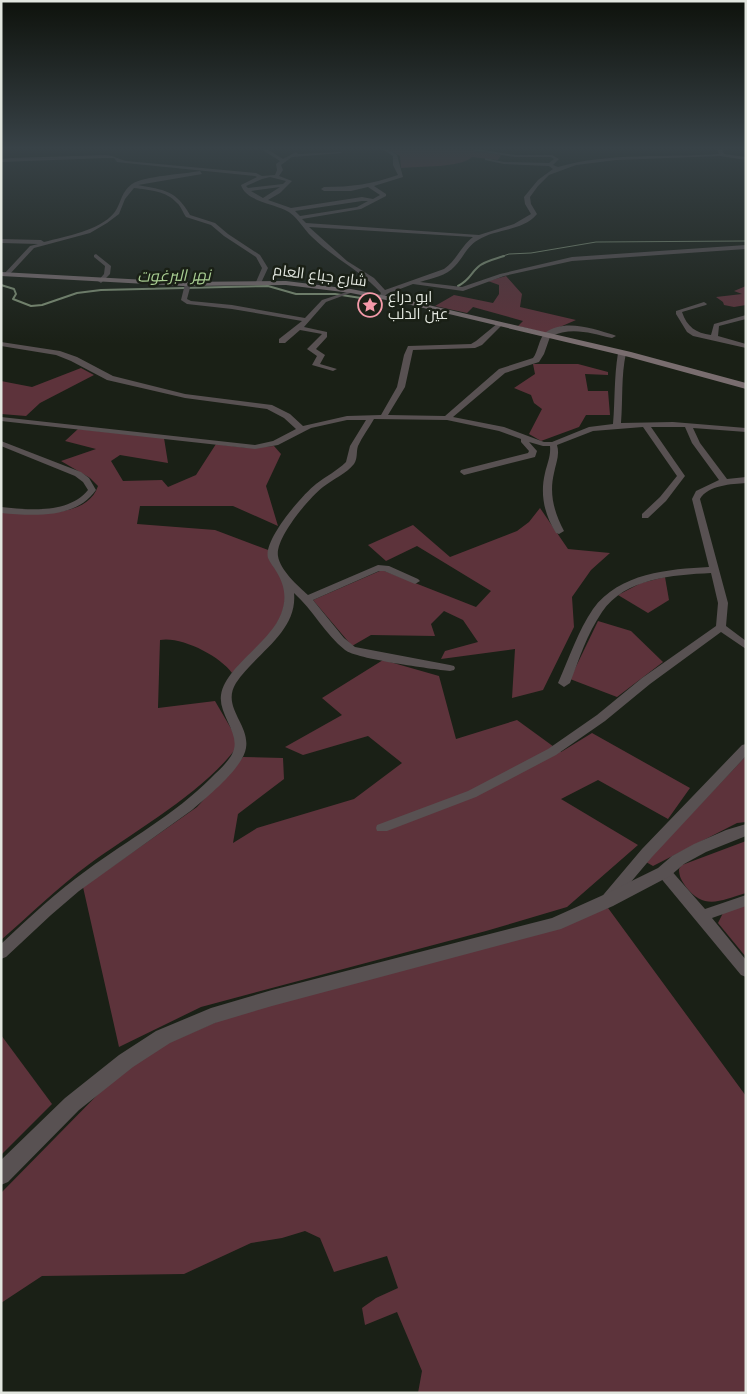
<svg xmlns="http://www.w3.org/2000/svg" width="747" height="1394" font-family="Quicksand,Cairo,sans-serif">
	<rect width="100%" height="100%" fill="#1a2016"/>
	<g fill="#5d333b">
		<path d="M 388,149 L 462,149 L 501,155 L 498,160 L 472,157 C 461,168 419,166 401,168 L 400,156 Z"/>
		<path d="M 506,276 L 522,294 L 520,307 L 576,320 L 546,333 L 518,326 L 523,321 L 473,307 L 467,313 L 435,306 L 454,295 L 493,303 L 499,294 L 499,285 L 488,281 Z"/>
		<path d="M 746,286 L 746,305 L 734,307 L 724,305 L 723,302 L 716,297 L 742,294 L 734,291 Z"/>
		<path d="M 533,364 L 578,364 L 608,372 L 608,375 L 585,374 L 588,391 L 608,391 L 610,415 L 586,415 L 579,427 L 541,441 L 529,434 L 542,409 L 534,403 L 531,395 L 514,388 L 535,374 Z"/>
		<path d="M 81,368 L 94,375 L 40,403 L 26,416 L 1,414 L 1,381 L 32,387 Z"/>
		<path d="M 78,429 L 164,438 L 168,463 L 120,455 L 111,461 L 123,481 L 162,480 L 168,487 L 196,475 L 216,444 L 248,448 L 274,446 L 281,454 L 266,486 L 278,526 L 233,506 L 140,506 L 137,524 L 215,530 L 271,551 C 275,561 281,572 284,583 C 293,621 256,649 232,673 C 220,656 181,636 160,640 L 158,708 L 215,701 L 236,737 L 237,747 C 203,793 134,831 88,865 C 57,888 30,915 1,940 L 1,512 C 29,513 87,520 98,486 L 90,478 L 61,461 L 96,449 L 65,441 Z"/>
		<path d="M 540,508 L 568,549 L 610,553 L 591,570 L 572,597 L 574,627 L 543,690 L 512,698 L 515,649 L 441,659 L 445,651 L 478,642 L 463,620 L 444,611 L 431,624 L 435,636 L 371,635 L 352,646 L 313,600 L 382,570 L 476,607 L 491,591 L 417,546 L 386,561 L 368,545 L 413,525 L 450,557 L 517,531 L 529,522 Z"/>
		<path d="M 665,577 L 669,600 L 648,613 L 618,595 L 641,583 Z"/>
		<path d="M 598,621 L 631,631 L 663,662 L 617,697 L 570,679 Z"/>
		<path d="M 383,660 L 439,676 L 456,739 L 517,720 L 561,752 L 592,733 L 690,788 L 668,819 L 598,780 L 561,799 L 638,845 L 567,907 L 486,931 L 201,1007 L 119,1047 L 83,887 L 197,807 L 243,757 L 283,758 L 284,779 L 238,814 L 233,843 L 257,828 L 354,799 L 402,763 L 368,736 L 303,755 L 285,747 L 342,715 L 322,698 Z"/>
		<path d="M 746,756 L 746,822 L 737,823 L 653,866 L 646,862 Z"/>
		<path d="M 746,841 L 746,893 C 721,900 705,911 686,887 C 682,881 679,877 679,869 L 682,865 Z"/>
		<path d="M 746,905 L 746,957 L 718,923 L 724,911 Z"/>
		<path d="M 608,908 L 746,1096 L 746,1393 L 418,1393 L 422,1371 L 397,1312 L 365,1325 L 362,1308 L 376,1298 L 398,1288 L 387,1256 L 334,1272 L 320,1238 L 305,1231 L 282,1238 L 251,1243 L 184,1274 L 42,1276 L 1,1303 L 1,1193 L 111,1081 L 145,1053 L 230,1016 Z"/>
		<path d="M 1,1035 L 52,1104 L 1,1155 Z"/>
	</g>
	<g fill="none" stroke-linecap="round" stroke-linejoin="round">
		<path stroke="#7f9075" stroke-width="1" d="M 500,257 L 509,254 L 531,253 L 596,242 L 746,241"/>
		<g stroke="#7f9075" stroke-width="2">
			<path d="M 1,285 L 14,289 L 16,294 L 13,299 L 31,306 L 42,305 L 77,293 L 101,290 L 268,286 L 296,294 L 335,294 L 361,298"/>
			<path d="M 458,286 C 471,279 469,275 478,267 C 484,261 495,259 504,256"/>
			<path d="M 392,303 L 396,303"/>
		</g>
		<g fill="#585152" fill-rule="evenodd">
			<path d="M 261,149 L 267,149 L 283,159 L 296,152 L 298,154 L 340,152 L 342,153 L 292,157 L 281,165 L 283,170 L 279,176 L 292,181 L 280,193 L 268,200 L 291,208 L 362,197 L 373,199 L 380,195 L 368,187 L 351,191 L 324,191 L 321,189 L 324,187 C 352,187 372,184 398,175 L 393,165 L 393,156 L 382,149 L 388,149 L 397,155 L 403,177 L 374,186 L 386,194 L 386,196 L 361,209 L 302,219 L 306,223 L 479,235 L 514,224 L 531,214 L 525,204 L 524,197 L 538,180 L 553,169 L 549,166 L 504,164 L 485,160 L 485,158 L 504,162 L 549,163 L 554,159 L 551,157 L 515,157 L 463,149 L 477,149 L 515,155 L 552,155 L 559,159 L 553,165 L 558,167 C 610,152 665,158 719,154 L 717,149 L 722,149 L 724,154 L 746,157 L 746,160 L 720,156 L 616,160 L 576,165 L 549,175 L 538,186 L 530,197 L 531,204 L 537,214 C 522,232 496,228 478,240 C 467,246 463,258 455,266 C 446,276 433,278 420,282 L 462,287 L 500,274 L 572,257 L 746,245 L 746,249 L 572,261 L 504,276 L 463,291 L 413,284 L 387,294 L 382,299 L 379,297 L 381,293 C 362,271 333,258 312,237 C 303,229 297,215 285,210 C 271,203 246,201 241,185 L 257,177 L 255,176 L 126,163 L 117,162 L 114,158 L 106,158 L 1,162 L 1,159 L 12,158 L 106,155 C 115,156 118,159 126,161 L 256,173 L 262,176 L 275,175 L 277,170 L 276,164 L 280,161 ZM 270,177 L 286,181 L 283,184 L 248,188 L 246,186 L 262,179 ZM 280,187 L 263,198 L 251,191 ZM 362,201 L 368,201 L 357,207 L 300,216 L 295,211 ZM 309,227 L 473,237 C 461,246 456,261 444,269 L 385,290 L 374,278 L 347,261 Z"/>
			<path d="M 200,171 L 202,174 L 138,185 C 164,190 176,190 190,215 L 215,223 L 228,234 L 260,255 L 268,268 L 261,283 L 256,282 L 262,268 L 256,257 L 224,236 L 211,225 L 186,217 C 183,213 181,206 177,203 C 167,191 149,190 134,188 L 125,199 L 119,214 L 107,223 L 90,233 L 34,248 L 9,275 L 4,274 L 30,246 L 38,244 L 1,243 L 1,239 L 41,240 L 44,242 C 66,236 99,231 114,213 C 121,205 120,193 132,184 C 144,176 184,174 200,171 Z"/>
			<path d="M 96,254 L 111,266 L 110,274 L 101,283 L 98,281 L 104,274 L 105,266 L 94,257 L 94,255 Z"/>
			<path d="M 188,282 L 191,284 L 187,299 L 191,301 L 232,305 L 305,318 L 322,300 L 353,290 L 353,292 L 326,302 L 304,327 L 327,332 L 327,337 L 316,349 L 325,355 L 320,364 L 337,369 L 333,371 L 312,365 L 317,356 L 307,349 L 322,334 L 300,330 L 285,343 L 279,343 L 279,339 L 302,321 L 232,309 L 187,304 L 181,300 L 185,284 Z"/>
			<path d="M 704,302 L 707,304 L 706,305 L 682,312 C 687,327 696,333 711,335 L 714,324 L 746,315 L 746,319 L 719,326 L 718,336 L 746,344 L 746,348 L 693,336 L 687,332 L 676,314 L 676,311 Z"/>
			<path d="M 498,323 L 503,324 L 482,345 L 475,348 L 413,350 L 405,387 L 388,415 L 445,416 L 499,369 L 533,358 C 538,352 539,338 545,333 C 564,318 594,329 614,335 L 616,336 L 612,338 C 590,333 571,326 550,337 L 544,354 L 539,362 L 505,373 L 453,417 L 504,427 L 544,442 L 552,442 L 589,427 L 613,424 C 615,400 614,377 618,353 L 622,351 L 626,353 C 621,376 623,399 621,423 L 673,422 L 746,428 L 746,432 L 693,428 L 700,443 L 727,479 L 746,477 L 746,483 C 732,484 708,485 700,499 L 728,603 L 726,626 L 746,641 L 746,649 L 721,632 L 650,684 L 605,721 L 556,755 L 476,797 L 387,831 L 377,831 L 376,828 L 377,825 L 468,791 L 548,749 L 597,715 L 642,678 L 716,626 L 718,603 L 711,573 C 673,575 625,578 602,612 C 587,634 579,659 570,683 L 564,687 L 558,683 C 569,658 578,631 593,609 C 619,573 669,569 709,567 L 692,499 L 696,491 L 719,480 L 692,443 L 685,427 L 651,427 L 685,476 L 666,501 L 648,518 L 642,518 L 642,514 L 660,497 L 677,476 L 643,427 L 593,431 L 557,445 C 560,455 556,463 554,473 C 549,494 554,512 564,531 L 559,534 L 556,533 C 544,514 540,494 545,473 C 547,464 551,456 550,446 L 543,446 L 529,442 L 537,451 L 535,457 L 464,475 L 460,472 L 461,470 L 528,453 L 529,451 L 521,442 L 521,439 L 499,431 L 447,420 L 374,419 C 369,428 362,437 358,446 C 356,452 358,458 354,464 C 346,474 333,479 323,487 C 309,498 275,538 278,556 C 280,570 298,586 308,595 L 378,565 L 389,566 L 418,579 L 420,581 L 415,584 L 384,571 L 379,571 L 313,600 L 344,638 L 355,647 L 450,665 L 454,666 L 455,668 L 454,670 L 450,671 C 432,669 356,659 345,650 C 325,634 313,610 294,593 C 298,632 255,654 236,683 C 221,707 250,724 246,748 C 243,768 207,797 192,810 L 79,891 L 51,915 L 6,957 L 1,959 L 1,944 C 29,918 56,892 87,870 C 129,839 174,815 211,778 C 218,771 226,764 231,756 C 244,736 218,716 221,695 C 225,667 270,643 281,614 C 287,599 285,585 276,571 C 274,567 270,563 268,558 C 263,540 302,495 316,484 C 326,476 337,471 346,462 L 350,446 L 366,420 L 347,420 L 311,428 L 278,445 L 255,449 L 1,421 L 1,417 L 255,445 L 273,441 L 296,429 L 284,418 L 267,409 L 185,398 L 107,380 L 71,361 L 56,355 L 1,346 L 1,342 L 60,351 L 77,357 L 113,376 L 185,394 L 272,405 L 290,414 L 303,426 L 347,416 L 381,415 L 397,387 L 404,355 L 408,346 L 471,344 L 476,341 Z"/>
			<path d="M 1,441 L 81,472 L 89,478 L 96,490 C 76,519 33,516 1,513 L 1,507 C 28,510 69,514 88,490 L 83,482 L 75,476 L 1,446 Z"/>
			<path d="M 746,744 L 746,756 L 652,857 L 614,902 L 609,903 L 604,902 L 602,898 L 604,894 L 642,849 L 742,745 Z"/>
			<path d="M 664,867 L 669,868 L 705,909 L 746,895 L 746,906 L 712,918 L 746,960 L 746,977 L 741,975 L 659,876 L 657,872 L 659,868 Z"/>
		</g>
		<path fill="#585152" fill-rule="evenodd" d="M 746,824 L 746,836 L 706,852 L 684,864 L 670,876 L 613,906 L 561,929 L 272,1006 L 215,1023 L 170,1043 L 133,1067 L 79,1110 L 8,1182 L 1,1185 L 1,1160 L 65,1098 L 119,1055 L 156,1031 L 211,1008 L 272,990 L 552,918 L 601,896 L 658,868 L 672,856 L 694,844 L 726,830 Z"/>
		<path fill="#796d6f" fill-rule="evenodd" d="M 1,272 L 183,282 L 286,281 L 351,289 L 411,301 L 631,352 L 746,383 L 746,389 L 629,357 L 411,305 L 351,293 L 286,285 L 183,286 L 1,276 Z"/>
	</g>
	<linearGradient id="sky" x2="0" y2="1"><stop stop-color="#0e120c"/><stop offset="0.43" stop-color="#384247"/><stop offset="1" stop-color="#384247" stop-opacity="0"/></linearGradient>
	<rect width="747" height="344" fill="url(#sky)"/>
	<defs>
		<g id="sight-ring" transform="scale(1.25)"><circle r="9.5" fill="#1a2016" stroke="#f39aa9" stroke-width="1.5"/><path d="M0-6L1.8-2.2L6-1.7L2.9 1.2L3.7 5.4L0 3.3L-3.7 5.4L-2.9 1.2L-6-1.7L-1.8-2.2Z" fill="#f39aa9"/></g>
	</defs>
	<g fill-rule="evenodd">
		<use href="#sight-ring" x="370" y="305"/>
	</g>
	<g text-anchor="middle" dominant-baseline="central" stroke-width="5" stroke-linejoin="round" paint-order="stroke">
		<g font-size="15" fill="#e2e6df" stroke="#1a2016">
			<text transform="translate(320 275) rotate(7)">شارع جباع العام</text>
		</g>
		<g font-size="15" fill="#e2e6df" stroke="#1a2016" text-anchor="start">
			<text x="388" y="296">ابو دراع<tspan x="388" dy="17">عين الدلب</tspan></text>
		</g>
		<g font-size="16" font-style="italic" fill="#a8cd91" stroke="#1a2016">
			<text transform="translate(174 275) rotate(-1)">نهر البرغوت</text>
		</g>
	</g>
	<rect width="747" height="1394" fill="none" stroke="#e2e6df" stroke-width="5"/>
</svg>
